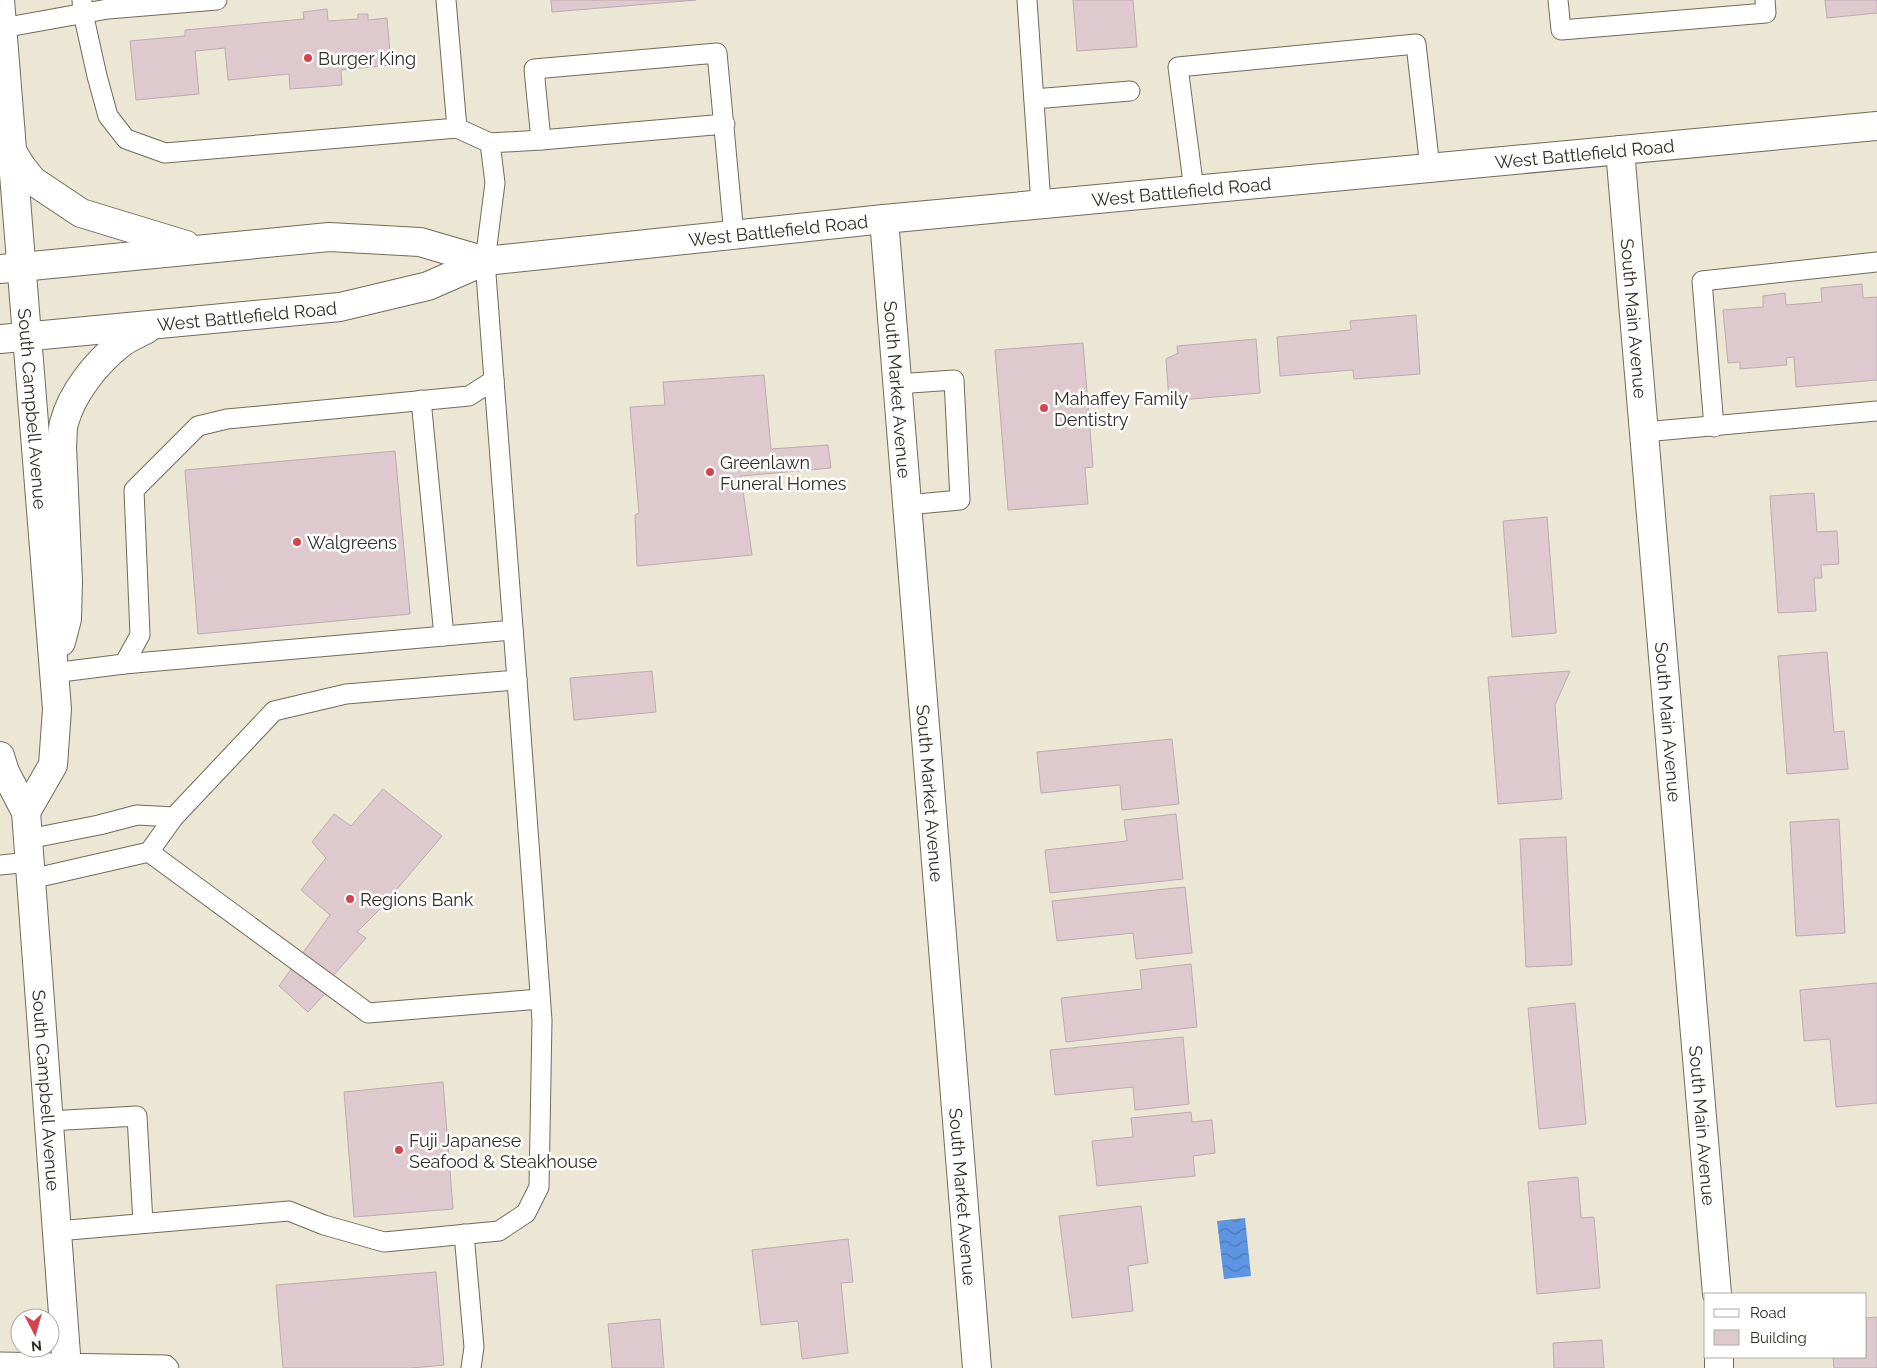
<svg xmlns="http://www.w3.org/2000/svg" width="1877" height="1368" font-family="Raleway,sans-serif">
	<defs>
		<pattern id="water-waves" width="16" height="10" patternUnits="userSpaceOnUse" patternTransform="scale(1.25)"><rect width="16" height="10" fill="#5d95e2"/><path d="M0 5q4-4 8 0t8 0" fill="none" stroke="#4d7ab7"/></pattern>
	</defs>
	<rect width="100%" height="100%" fill="#ece6d4"/>
	<path fill="url(#water-waves)" d="M 1245,1218 L 1251,1276 L 1224,1279 L 1217,1221 Z"/>
	<g fill="#dec9cf" stroke="#beaab0">
		<path d="M 551,0 L 696,0 L 552,12 Z"/>
		<path d="M 1073,0 L 1133,0 L 1137,47 L 1077,51 Z"/>
		<path d="M 1825,0 L 1877,0 L 1877,13 L 1827,18 Z"/>
		<path d="M 327,9 L 328,21 L 358,19 L 358,14 L 368,14 L 368,20 L 387,18 L 391,65 L 341,70 L 342,85 L 290,89 L 289,74 L 228,80 L 225,48 L 195,51 L 199,94 L 136,100 L 130,41 L 185,36 L 185,30 L 304,19 L 303,12 Z"/>
		<path d="M 1862,284 L 1863,298 L 1877,297 L 1877,380 L 1796,387 L 1794,357 L 1786,358 L 1787,365 L 1740,369 L 1740,362 L 1728,363 L 1723,310 L 1763,307 L 1763,296 L 1785,293 L 1786,305 L 1822,302 L 1821,288 Z"/>
		<path d="M 1416,315 L 1420,374 L 1354,379 L 1353,370 L 1280,376 L 1277,337 L 1351,330 L 1350,321 Z"/>
		<path d="M 1256,339 L 1260,393 L 1169,401 L 1166,359 L 1178,353 L 1177,346 Z"/>
		<path d="M 1083,343 L 1093,467 L 1085,468 L 1088,504 L 1008,510 L 995,350 Z"/>
		<path d="M 764,375 L 771,449 L 828,445 L 831,468 L 741,476 L 752,555 L 637,566 L 635,515 L 639,513 L 630,407 L 665,405 L 663,382 Z"/>
		<path d="M 395,451 L 410,614 L 198,634 L 185,470 Z"/>
		<path d="M 1814,493 L 1817,532 L 1837,531 L 1839,564 L 1821,565 L 1822,578 L 1814,578 L 1816,611 L 1778,613 L 1770,496 Z"/>
		<path d="M 1547,517 L 1556,633 L 1512,637 L 1503,521 Z"/>
		<path d="M 1827,652 L 1834,732 L 1844,731 L 1848,769 L 1787,774 L 1778,656 Z"/>
		<path d="M 652,671 L 656,712 L 574,720 L 570,678 Z"/>
		<path d="M 1570,671 L 1555,705 L 1562,799 L 1498,804 L 1488,677 Z"/>
		<path d="M 1172,739 L 1179,804 L 1122,810 L 1120,785 L 1041,793 L 1037,752 Z"/>
		<path d="M 383,789 L 442,836 L 381,908 L 357,932 L 366,938 L 333,976 L 335,983 L 308,1012 L 279,986 L 330,915 L 301,890 L 326,858 L 312,842 L 334,814 L 351,826 Z"/>
		<path d="M 1176,814 L 1183,879 L 1050,893 L 1045,850 L 1127,841 L 1124,820 Z"/>
		<path d="M 1839,819 L 1845,933 L 1796,936 L 1790,822 Z"/>
		<path d="M 1566,837 L 1572,965 L 1526,967 L 1520,839 Z"/>
		<path d="M 1185,887 L 1192,953 L 1136,959 L 1133,933 L 1057,941 L 1052,901 Z"/>
		<path d="M 1191,964 L 1197,1027 L 1066,1042 L 1061,998 L 1142,989 L 1140,970 Z"/>
		<path d="M 1877,983 L 1877,1103 L 1836,1107 L 1830,1039 L 1804,1041 L 1800,990 Z"/>
		<path d="M 1575,1003 L 1586,1124 L 1539,1129 L 1528,1008 Z"/>
		<path d="M 1183,1037 L 1189,1104 L 1135,1110 L 1133,1087 L 1055,1095 L 1050,1050 Z"/>
		<path d="M 443,1082 L 453,1209 L 354,1217 L 344,1092 Z"/>
		<path d="M 1191,1112 L 1192,1122 L 1212,1120 L 1215,1153 L 1193,1156 L 1195,1176 L 1097,1186 L 1092,1141 L 1133,1137 L 1131,1118 Z"/>
		<path d="M 1578,1177 L 1581,1218 L 1594,1217 L 1600,1288 L 1537,1294 L 1528,1182 Z"/>
		<path d="M 1141,1206 L 1148,1263 L 1128,1266 L 1133,1311 L 1072,1318 L 1059,1216 Z"/>
		<path d="M 848,1239 L 853,1282 L 841,1283 L 848,1353 L 802,1359 L 798,1321 L 761,1325 L 752,1250 Z"/>
		<path d="M 436,1272 L 444,1365 L 411,1368 L 283,1368 L 276,1285 Z"/>
		<path d="M 1877,1317 L 1877,1368 L 1834,1368 L 1833,1357 L 1866,1357 L 1866,1318 Z"/>
		<path d="M 660,1319 L 664,1368 L 612,1368 L 608,1324 Z"/>
		<path d="M 1602,1340 L 1604,1368 L 1554,1368 L 1553,1343 Z"/>
	</g>
	<g fill="none" stroke-linecap="round" stroke-linejoin="round">
		<g stroke="#706b5b" stroke-width="21">
			<g id="service">
				<path d="M 82,0 L 83,13 L 97,76 L 108,116 L 126,139 L 165,153 L 457,128 L 446,0"/>
				<path d="M 1027,0 L 1041,204"/>
				<path d="M 1558,0 L 1561,30 L 1766,13 L 1765,0"/>
				<path d="M 2,28 L 108,9 L 217,0"/>
				<path d="M 1034,99 L 1130,91"/>
				<path d="M 725,124 L 541,140 L 534,69 L 717,53 L 734,235"/>
				<path d="M 457,128 L 490,143"/>
				<path d="M 1194,190 L 1178,67 L 1416,44 L 1430,168"/>
				<path d="M 897,384 L 954,380 L 960,500 L 907,505"/>
				<path d="M 421,400 L 444,636"/>
				<path d="M 1714,427 L 1702,281 L 1877,262"/>
				<path d="M 1644,432 L 1877,411"/>
				<path d="M 124,664 L 513,630"/>
				<path d="M 53,673 L 124,664 L 140,635 L 134,490 L 198,426 L 227,419 L 469,396 L 494,380 L 485,261 L 495,183 L 490,143 L 541,140"/>
				<path d="M 174,817 L 274,711 L 346,694 L 517,680 L 494,380"/>
				<path d="M 28,839 L 99,825 L 137,815 L 174,817 L 149,852 L 31,879"/>
				<path d="M 149,852 L 368,1013 L 540,999"/>
				<path d="M 0,865 L 30,862"/>
				<path d="M 49,1121 L 137,1116 L 143,1223"/>
				<path d="M 57,1231 L 289,1211 L 324,1225 L 384,1242 L 499,1231 L 526,1213 L 539,1187 L 542,1020 L 517,680"/>
				<path d="M 464,1234 L 474,1347 L 471,1368"/>
				<path d="M 0,1362 L 166,1365 L 169,1368"/>
			</g>
		</g>
		<g stroke="#706b5b" stroke-width="30">
			<g id="minor">
				<path id="s1" d="M 1620,150 L 1717,1294"/>
				<path id="s2" d="M 884,219 L 977,1368"/>
				<path d="M 1719,1368 L 1719,1357"/>
			</g>
		</g>
		<g stroke="#706b5b" stroke-width="30">
			<g id="primary">
				<path id="s3" d="M 0,0 L 57,709 L 53,765 L 26,812"/>
				<path d="M 12,151 L 21,166 L 33,181 L 81,213 L 186,245"/>
				<path d="M 0,269 L 329,237 L 420,242 L 485,261"/>
				<path id="s4" d="M 0,339 L 340,307 L 428,286 L 485,261 L 884,219 L 1877,126"/>
				<path d="M 61,642 L 67,619 L 68,581 L 62,446 C 63,438 62,430 64,423 C 72,393 96,363 120,344 C 127,338 138,334 147,329"/>
				<path id="s5" d="M 0,756 L 5,772 L 26,812 L 67,1368"/>
			</g>
		</g>
		<use href="#service" stroke="#fff" stroke-width="19"/>
		<use href="#minor" stroke="#fff" stroke-width="28"/>
		<use href="#primary" stroke="#fff" stroke-width="28"/>
	</g>
	<g fill="#d4444c" stroke="#fff" stroke-width="2">
		<circle cx="308" cy="58" r="5"/>
		<circle cx="1044" cy="408" r="5"/>
		<circle cx="710" cy="472" r="5"/>
		<circle cx="297" cy="542" r="5"/>
		<circle cx="350" cy="899" r="5"/>
		<circle cx="399" cy="1150" r="5"/>
	</g>
	<g text-anchor="middle" dominant-baseline="central" stroke-width="5" stroke-linejoin="round" paint-order="stroke">
		<g font-size="18" fill="#302e27" stroke="#fff" text-anchor="start">
			<text x="318" y="58">Burger King</text>
			<text x="1054" y="398">Mahaffey Family<tspan x="1054" dy="21">Dentistry</tspan></text>
			<text x="720" y="462">Greenlawn<tspan x="720" dy="21">Funeral Homes</tspan></text>
			<text x="307" y="542">Walgreens</text>
			<text x="360" y="899">Regions Bank</text>
			<text x="409" y="1140">Fuji Japanese<tspan x="409" dy="21">Seafood &amp; Steakhouse</tspan></text>
		</g>
		<g font-size="18" fill="#302e27" stroke="#fff">
			<text stroke="none"><textPath href="#s4" startOffset="1599">West Battlefield Road</textPath></text>
			<text stroke="none"><textPath href="#s4" startOffset="1194">West Battlefield Road</textPath></text>
			<text stroke="none"><textPath href="#s4" startOffset="789">West Battlefield Road</textPath></text>
			<text stroke="none"><textPath href="#s4" startOffset="248">West Battlefield Road</textPath></text>
			<text stroke="none"><textPath href="#s1" startOffset="169">South Main Avenue</textPath></text>
			<text stroke="none"><textPath href="#s2" startOffset="171">South Market Avenue</textPath></text>
			<text stroke="none"><textPath href="#s3" startOffset="410">South Campbell Avenue</textPath></text>
			<text stroke="none"><textPath href="#s1" startOffset="574">South Main Avenue</textPath></text>
			<text stroke="none"><textPath href="#s2" startOffset="576">South Market Avenue</textPath></text>
			<text stroke="none"><textPath href="#s5" startOffset="341">South Campbell Avenue</textPath></text>
			<text stroke="none"><textPath href="#s1" startOffset="979">South Main Avenue</textPath></text>
			<text stroke="none"><textPath href="#s2" startOffset="981">South Market Avenue</textPath></text>
		</g>
	</g>
	<rect x="1704" y="1293" width="162" height="65" fill="#ffffff" stroke="#acaba9"/>
	<rect x="1714" y="1309" width="25" height="8" fill="#ffffff" stroke="#acaba9"/>
	<text x="1750" y="1318" font-size="15" fill="#302e27">Road</text>
	<rect x="1714" y="1330" width="25" height="15" fill="#dec9cf" stroke="#acaba9"/>
	<text x="1750" y="1343" font-size="15" fill="#302e27">Building</text>
	<g transform="translate(35 1333) rotate(174)"><circle r="24" fill="#ffffff" stroke="#acaba9"/>
	<path d="M0-4L9 19L0 12L-9 19Z" fill="#d4444c"/>
	<text y="-8" font-size="14" font-weight="bold" text-anchor="middle" fill="#302e27">N</text>
	</g>
</svg>
